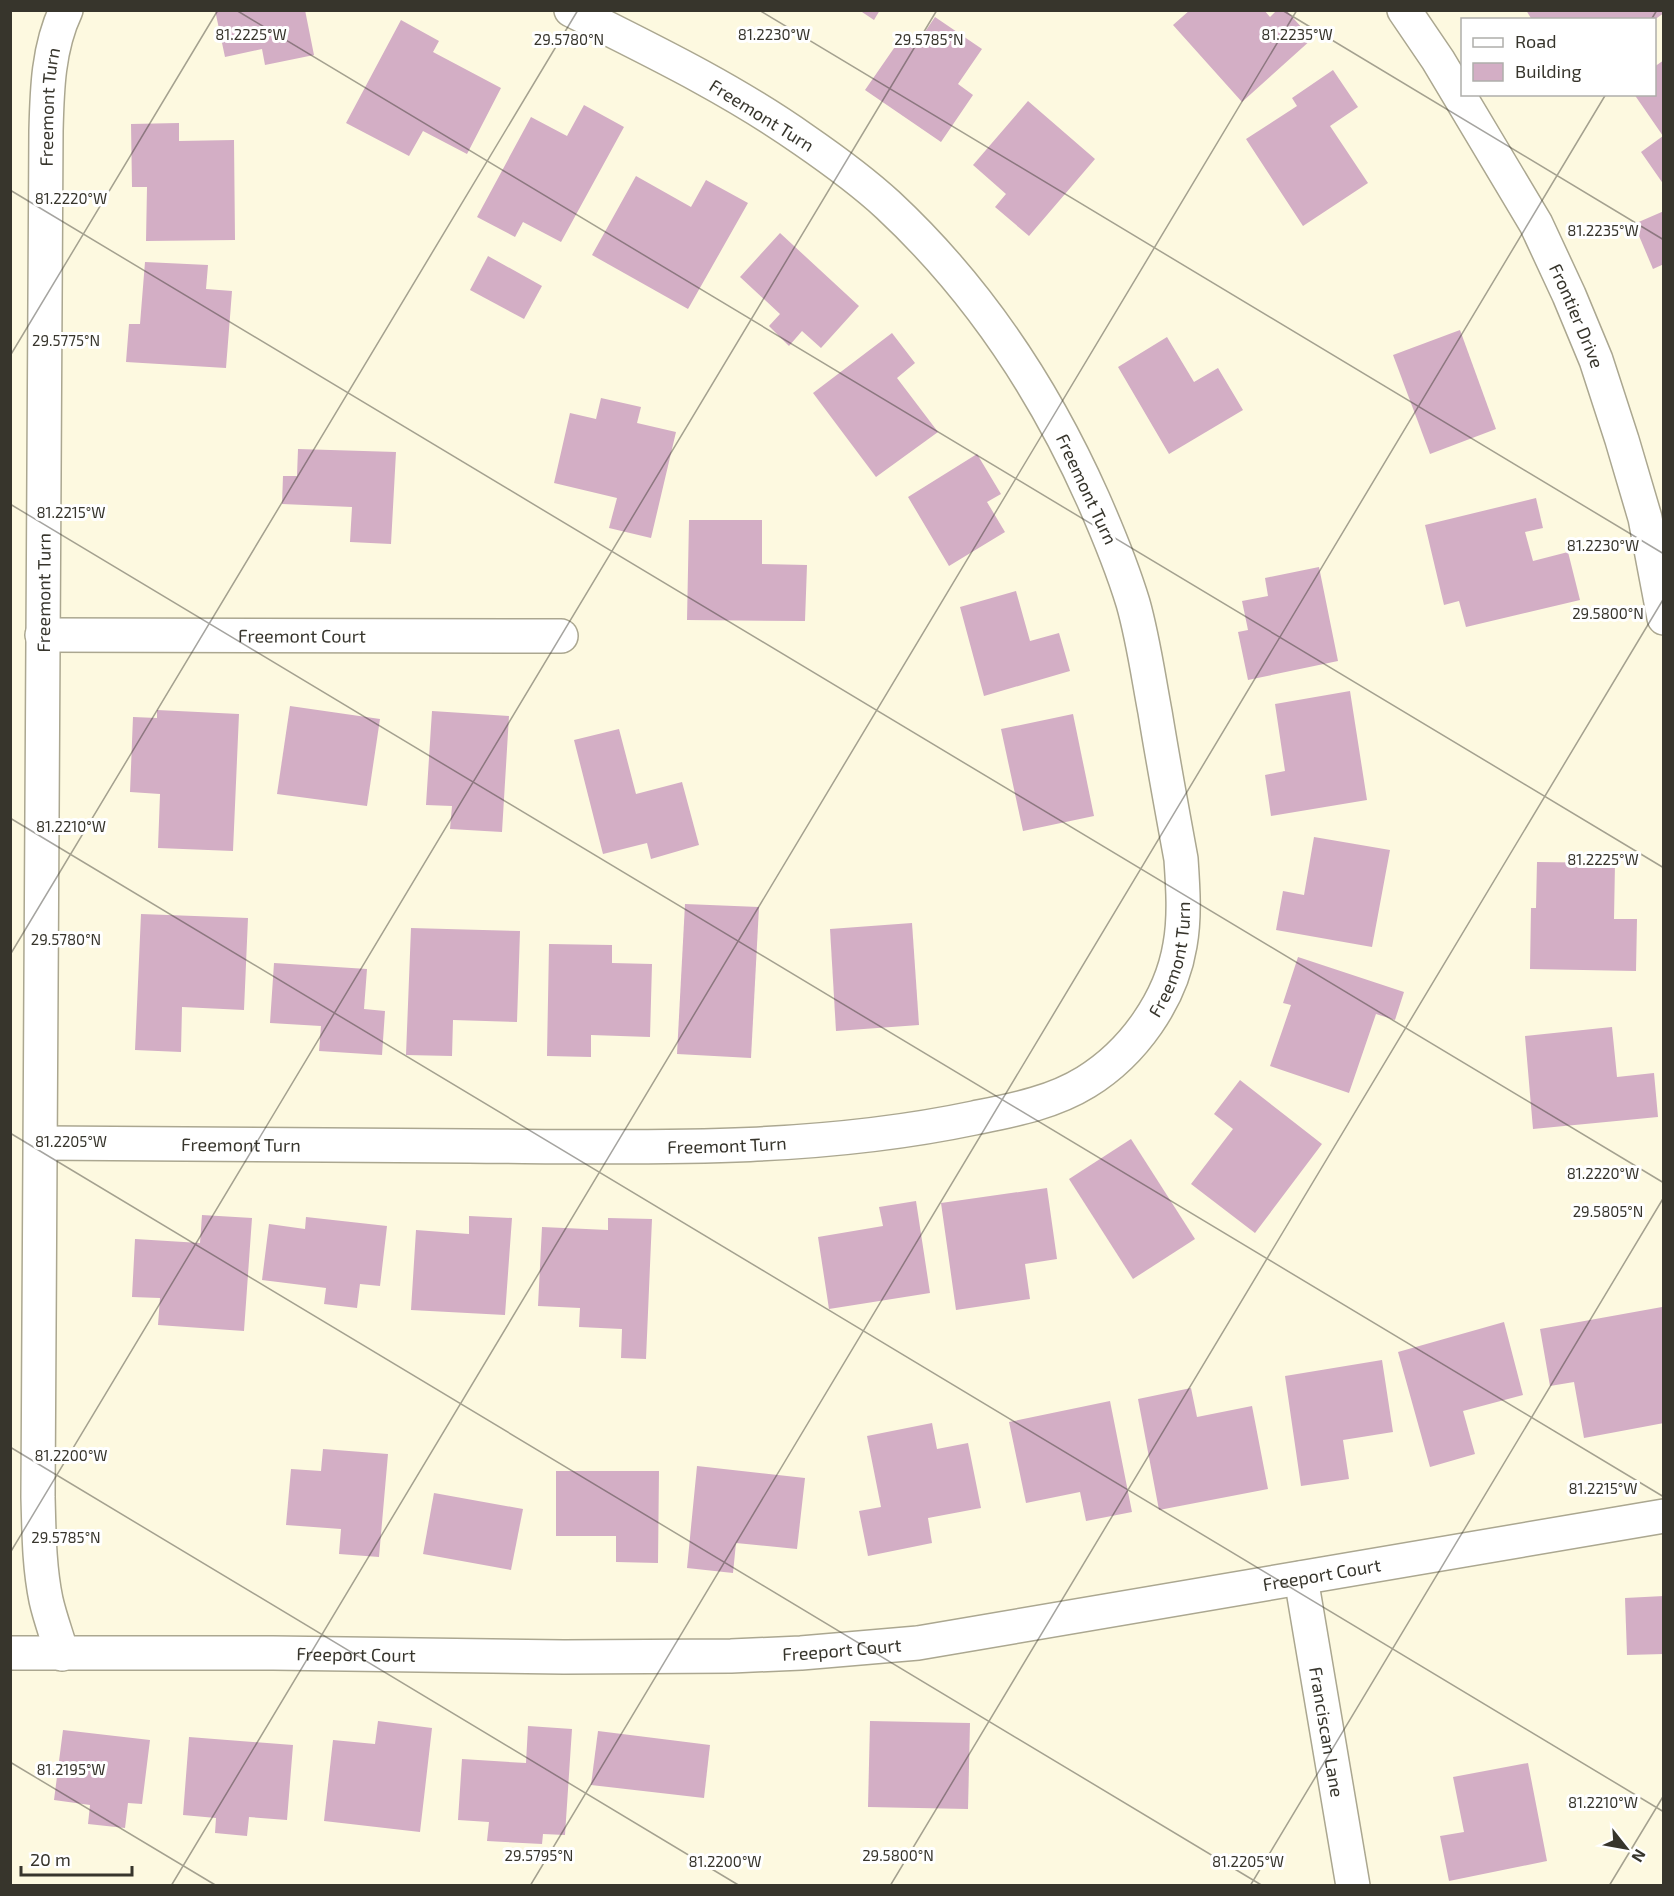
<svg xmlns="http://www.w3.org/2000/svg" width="1674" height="1896" font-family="'Exo 2',sans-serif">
	<rect width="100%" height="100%" fill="#fdf9e0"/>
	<g fill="#d3aec5">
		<path d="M 215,10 L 305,10 L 314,55 L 265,65 L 262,49 L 225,57 Z"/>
		<path d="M 859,10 L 880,10 L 874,20 Z"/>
		<path d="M 1190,10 L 1264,10 L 1270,17 L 1277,10 L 1286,10 L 1312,39 L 1242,102 L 1173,25 Z"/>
		<path d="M 1526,10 L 1664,10 L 1664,13 L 1654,20 L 1532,20 Z"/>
		<path d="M 935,17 L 982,49 L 958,84 L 973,95 L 941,142 L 865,90 L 901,38 L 914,48 Z"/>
		<path d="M 401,20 L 439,41 L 433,52 L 501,88 L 467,154 L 423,131 L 409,156 L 346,123 Z"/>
		<path d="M 1664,60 L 1664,185 L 1641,152 L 1663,136 L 1634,94 L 1654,94 L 1654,67 Z"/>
		<path d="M 1333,70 L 1358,107 L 1330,126 L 1368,183 L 1303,226 L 1246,139 L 1297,106 L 1292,98 Z"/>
		<path d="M 1028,101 L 1095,159 L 1029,236 L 995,207 L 1006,194 L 973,165 Z"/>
		<path d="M 584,105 L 624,127 L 561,242 L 523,222 L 515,237 L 477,217 L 531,117 L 567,136 Z"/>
		<path d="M 179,123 L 179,141 L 234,140 L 235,240 L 146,241 L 147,187 L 132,187 L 131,124 Z"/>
		<path d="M 636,176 L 691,207 L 706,180 L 748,203 L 688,309 L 592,255 Z"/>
		<path d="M 1664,211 L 1664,264 L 1653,269 L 1634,224 Z"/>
		<path d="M 780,233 L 859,306 L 821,348 L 802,331 L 789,346 L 769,326 L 780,314 L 740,277 Z"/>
		<path d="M 488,256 L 542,286 L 524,319 L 470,290 Z"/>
		<path d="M 145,262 L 208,265 L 206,289 L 232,291 L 226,368 L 126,362 L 129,324 L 140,324 Z"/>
		<path d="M 1460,330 L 1496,429 L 1430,454 L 1393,355 Z"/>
		<path d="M 892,333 L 915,363 L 897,378 L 938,432 L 876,477 L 813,393 Z"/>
		<path d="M 1167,337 L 1194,382 L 1218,368 L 1243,410 L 1169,454 L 1118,367 Z"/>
		<path d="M 601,398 L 641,407 L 637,423 L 676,432 L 651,538 L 609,528 L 617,498 L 554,483 L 570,413 L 596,419 Z"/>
		<path d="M 298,449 L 396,452 L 391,544 L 350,542 L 352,507 L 282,504 L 283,476 L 297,476 Z"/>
		<path d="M 977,454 L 1001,494 L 987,502 L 1005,532 L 949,566 L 908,497 Z"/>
		<path d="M 1536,498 L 1543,528 L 1525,532 L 1533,561 L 1568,552 L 1580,600 L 1466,627 L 1459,601 L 1444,605 L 1425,525 Z"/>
		<path d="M 689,520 L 762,520 L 762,564 L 807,565 L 805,621 L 687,620 Z"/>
		<path d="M 1319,567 L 1338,661 L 1248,680 L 1238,632 L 1248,630 L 1242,601 L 1268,596 L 1265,578 Z"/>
		<path d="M 1016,591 L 1030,641 L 1059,633 L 1070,671 L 984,696 L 960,607 Z"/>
		<path d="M 1350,691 L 1367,800 L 1271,816 L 1265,775 L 1285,771 L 1275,704 Z"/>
		<path d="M 290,706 L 380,719 L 367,806 L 277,794 Z"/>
		<path d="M 157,710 L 239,714 L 233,851 L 158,848 L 160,794 L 130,792 L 133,717 L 157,718 Z"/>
		<path d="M 432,711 L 509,716 L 502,832 L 450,829 L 452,806 L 426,805 Z"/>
		<path d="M 1073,714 L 1094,816 L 1023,831 L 1001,729 Z"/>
		<path d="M 619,729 L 636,794 L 682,782 L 699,845 L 651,859 L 647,843 L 603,854 L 574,740 Z"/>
		<path d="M 1314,837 L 1390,850 L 1372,947 L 1276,930 L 1283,891 L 1304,895 Z"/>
		<path d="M 1537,862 L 1615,863 L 1614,919 L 1637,919 L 1636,971 L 1530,969 L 1531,908 L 1536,908 Z"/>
		<path d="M 685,904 L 759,907 L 751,1058 L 677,1054 Z"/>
		<path d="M 141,914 L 248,918 L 244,1010 L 182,1007 L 181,1052 L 135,1050 Z"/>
		<path d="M 912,923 L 919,1025 L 836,1031 L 830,929 Z"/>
		<path d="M 411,928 L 520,931 L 517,1022 L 453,1020 L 452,1056 L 406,1055 Z"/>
		<path d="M 549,944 L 612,945 L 612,963 L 652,964 L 650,1037 L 591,1035 L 591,1057 L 547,1056 Z"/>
		<path d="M 1298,957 L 1404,992 L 1395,1020 L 1376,1014 L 1349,1093 L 1270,1066 L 1291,1005 L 1283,1003 Z"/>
		<path d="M 274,963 L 367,969 L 364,1009 L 385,1011 L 382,1055 L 319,1051 L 321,1026 L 270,1023 Z"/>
		<path d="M 1612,1027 L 1617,1077 L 1654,1073 L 1658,1117 L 1533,1129 L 1525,1036 Z"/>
		<path d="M 1240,1080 L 1322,1144 L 1255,1233 L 1191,1184 L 1233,1129 L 1214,1114 Z"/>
		<path d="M 1131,1139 L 1195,1239 L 1133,1279 L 1069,1179 Z"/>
		<path d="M 1047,1188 L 1057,1259 L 1025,1264 L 1030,1299 L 956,1310 L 941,1203 Z"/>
		<path d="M 916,1201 L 930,1293 L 829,1309 L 818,1237 L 883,1226 L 879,1207 Z"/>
		<path d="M 202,1215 L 252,1218 L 244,1331 L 158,1325 L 160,1298 L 132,1297 L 135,1239 L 200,1243 Z"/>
		<path d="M 469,1216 L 512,1218 L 505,1315 L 411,1310 L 416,1230 L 469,1234 Z"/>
		<path d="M 306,1217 L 387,1226 L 380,1286 L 360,1284 L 357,1308 L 324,1304 L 326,1288 L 262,1280 L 269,1224 L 305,1229 Z"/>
		<path d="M 608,1218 L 652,1219 L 646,1359 L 621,1358 L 622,1329 L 579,1327 L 580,1308 L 538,1306 L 542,1227 L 608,1230 Z"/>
		<path d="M 1662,1307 L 1664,1316 L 1664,1423 L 1584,1438 L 1574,1382 L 1550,1386 L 1540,1329 Z"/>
		<path d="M 1504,1322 L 1523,1395 L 1463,1411 L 1475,1454 L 1430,1467 L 1398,1352 Z"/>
		<path d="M 1382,1360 L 1393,1432 L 1343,1440 L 1349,1479 L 1301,1486 L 1285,1376 Z"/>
		<path d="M 1191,1388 L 1197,1417 L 1252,1406 L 1268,1489 L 1159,1510 L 1138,1399 Z"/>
		<path d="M 1110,1401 L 1132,1512 L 1086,1521 L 1080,1492 L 1026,1503 L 1009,1422 Z"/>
		<path d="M 932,1423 L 937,1449 L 968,1443 L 981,1508 L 928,1518 L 932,1543 L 868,1556 L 859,1511 L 881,1507 L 867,1436 Z"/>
		<path d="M 323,1449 L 388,1454 L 379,1557 L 339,1554 L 341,1529 L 286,1525 L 291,1469 L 321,1471 Z"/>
		<path d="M 697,1466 L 805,1478 L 797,1549 L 736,1543 L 733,1573 L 687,1568 Z"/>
		<path d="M 556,1471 L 659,1471 L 658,1563 L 616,1562 L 616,1536 L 556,1536 Z"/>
		<path d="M 434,1493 L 523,1509 L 511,1570 L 423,1554 Z"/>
		<path d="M 1664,1596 L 1664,1654 L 1627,1655 L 1625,1598 Z"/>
		<path d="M 378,1721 L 432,1728 L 420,1832 L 324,1821 L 333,1740 L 375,1744 Z"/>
		<path d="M 870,1721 L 970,1723 L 968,1809 L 868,1807 Z"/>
		<path d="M 528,1726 L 572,1729 L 565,1835 L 543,1834 L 542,1844 L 487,1841 L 489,1822 L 458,1820 L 462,1759 L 526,1763 Z"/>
		<path d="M 63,1730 L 150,1740 L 142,1804 L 128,1803 L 125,1828 L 88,1824 L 90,1805 L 54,1800 Z"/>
		<path d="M 598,1731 L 710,1745 L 704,1798 L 591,1785 Z"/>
		<path d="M 189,1737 L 293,1745 L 287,1820 L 249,1817 L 247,1836 L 215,1833 L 216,1818 L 183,1815 Z"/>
		<path d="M 1528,1763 L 1547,1861 L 1449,1881 L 1440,1836 L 1464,1832 L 1453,1777 Z"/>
	</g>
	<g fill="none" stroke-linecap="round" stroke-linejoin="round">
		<g stroke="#aba790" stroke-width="36">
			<g id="street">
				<path id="s1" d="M 1404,10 L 1438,60 L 1536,224 L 1569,295 L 1596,360 L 1622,440 L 1645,518 L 1664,618"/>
				<path id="s2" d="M 42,635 L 561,636"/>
				<path id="s3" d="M 41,1143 C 183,1144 326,1145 469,1146 C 637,1147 808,1153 974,1118 C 1013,1110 1052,1103 1086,1082 C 1133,1053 1171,1000 1180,945 C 1185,917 1183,888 1181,859 C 1172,810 1163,761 1155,712 C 1148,675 1143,638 1133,603 C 1122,567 1108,533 1093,499 C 1044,389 976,287 888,205 C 862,181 833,160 804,140 C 732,89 651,50 571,10"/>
				<path id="s4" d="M 1301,1578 L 1353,1886"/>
				<path id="s5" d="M 10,1653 L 273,1653 L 564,1657 L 731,1656 L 801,1653 L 918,1643 L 1664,1516"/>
				<path id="s6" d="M 62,1654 C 57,1636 50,1618 46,1600 C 39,1566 39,1532 38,1497 L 46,131 C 47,90 48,48 66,10"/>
			</g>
		</g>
		<use href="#street" stroke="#fff" stroke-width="33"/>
	</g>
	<path fill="none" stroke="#37352c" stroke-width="1.5" stroke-opacity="0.45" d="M 236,10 L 1664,868M 759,10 L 1664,554M 1282,10 L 1664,240M 1651,20 L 1657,10M 10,190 L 1664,1183M 10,356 L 218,10M 10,504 L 1664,1497M 10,818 L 1664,1812M 10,955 L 578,10M 10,1133 L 1263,1886M 10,1447 L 740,1886M 10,1553 L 937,10M 10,1762 L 217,1886M 171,1886 L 1297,10M 530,1886 L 1606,94M 890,1886 L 1664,598M 1250,1886 L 1664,1197M 1609,1886 L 1664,1795"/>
	<g text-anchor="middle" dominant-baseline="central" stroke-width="6" stroke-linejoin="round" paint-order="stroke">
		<g font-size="18" fill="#37352c" stroke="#fff">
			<text stroke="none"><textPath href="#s6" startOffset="1550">Freemont Turn</textPath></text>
			<text transform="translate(762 115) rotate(32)">Freemont Turn</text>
			<text stroke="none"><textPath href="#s1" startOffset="352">Frontier Drive</textPath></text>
			<text transform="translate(1087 489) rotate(65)">Freemont Turn</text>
			<text stroke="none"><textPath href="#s6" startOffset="1064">Freemont Turn</textPath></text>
			<text stroke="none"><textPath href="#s2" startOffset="260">Freemont Court</textPath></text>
			<text stroke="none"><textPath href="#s3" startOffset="1208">Freemont Turn</textPath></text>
			<text stroke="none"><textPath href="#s3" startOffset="200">Freemont Turn</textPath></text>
			<text stroke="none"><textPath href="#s3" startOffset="686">Freemont Turn</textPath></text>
			<text stroke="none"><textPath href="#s5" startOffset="1318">Freeport Court</textPath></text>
			<text stroke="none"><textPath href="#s5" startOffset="832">Freeport Court</textPath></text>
			<text stroke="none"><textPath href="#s5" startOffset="346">Freeport Court</textPath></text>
			<text stroke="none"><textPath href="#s4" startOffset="156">Franciscan Lane</textPath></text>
		</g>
	</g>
	<g font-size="15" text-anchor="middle" fill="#37352c" stroke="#fff" stroke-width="6" stroke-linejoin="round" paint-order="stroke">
		<text x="251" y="40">81.2225°W</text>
		<text x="774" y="40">81.2230°W</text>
		<text x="1297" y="40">81.2235°W</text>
		<text x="929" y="45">29.5785°N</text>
		<text x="569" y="45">29.5780°N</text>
		<text x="71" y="204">81.2220°W</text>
		<text x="1603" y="236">81.2235°W</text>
		<text x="66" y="346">29.5775°N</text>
		<text x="71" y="518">81.2215°W</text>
		<text x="1603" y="551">81.2230°W</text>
		<text x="1608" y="619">29.5800°N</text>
		<text x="71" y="832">81.2210°W</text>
		<text x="1603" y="865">81.2225°W</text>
		<text x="66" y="945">29.5780°N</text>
		<text x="71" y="1147">81.2205°W</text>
		<text x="1603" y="1179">81.2220°W</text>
		<text x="1608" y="1217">29.5805°N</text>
		<text x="71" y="1461">81.2200°W</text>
		<text x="1603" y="1494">81.2215°W</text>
		<text x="66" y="1543">29.5785°N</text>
		<text x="71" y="1775">81.2195°W</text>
		<text x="1603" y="1808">81.2210°W</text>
		<text x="539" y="1861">29.5795°N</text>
		<text x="898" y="1861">29.5800°N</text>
		<text x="725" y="1867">81.2200°W</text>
		<text x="1248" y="1867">81.2205°W</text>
	</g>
	<rect width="1674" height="1896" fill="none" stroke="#37352c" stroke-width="24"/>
	<rect x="1461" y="18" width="195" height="78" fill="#ffffff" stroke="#afaeab" stroke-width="1.5"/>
	<rect x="1473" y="38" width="30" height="9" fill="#ffffff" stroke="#afaeab" stroke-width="1.5"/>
	<text x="1515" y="48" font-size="18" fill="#37352c">Road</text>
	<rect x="1473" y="63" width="30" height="18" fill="#d3aec5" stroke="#afaeab" stroke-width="1.5"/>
	<text x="1515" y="78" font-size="18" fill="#37352c">Building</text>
	<g transform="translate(1626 1848) rotate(121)" stroke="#ffffff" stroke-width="4.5" paint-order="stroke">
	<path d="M0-4.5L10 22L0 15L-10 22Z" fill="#37352c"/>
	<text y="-9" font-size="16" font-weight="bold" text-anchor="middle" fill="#37352c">N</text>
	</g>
	<path d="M21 1866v9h111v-9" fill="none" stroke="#37352c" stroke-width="3"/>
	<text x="30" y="1866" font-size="18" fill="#37352c" stroke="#ffffff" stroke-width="4.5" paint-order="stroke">20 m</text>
</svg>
